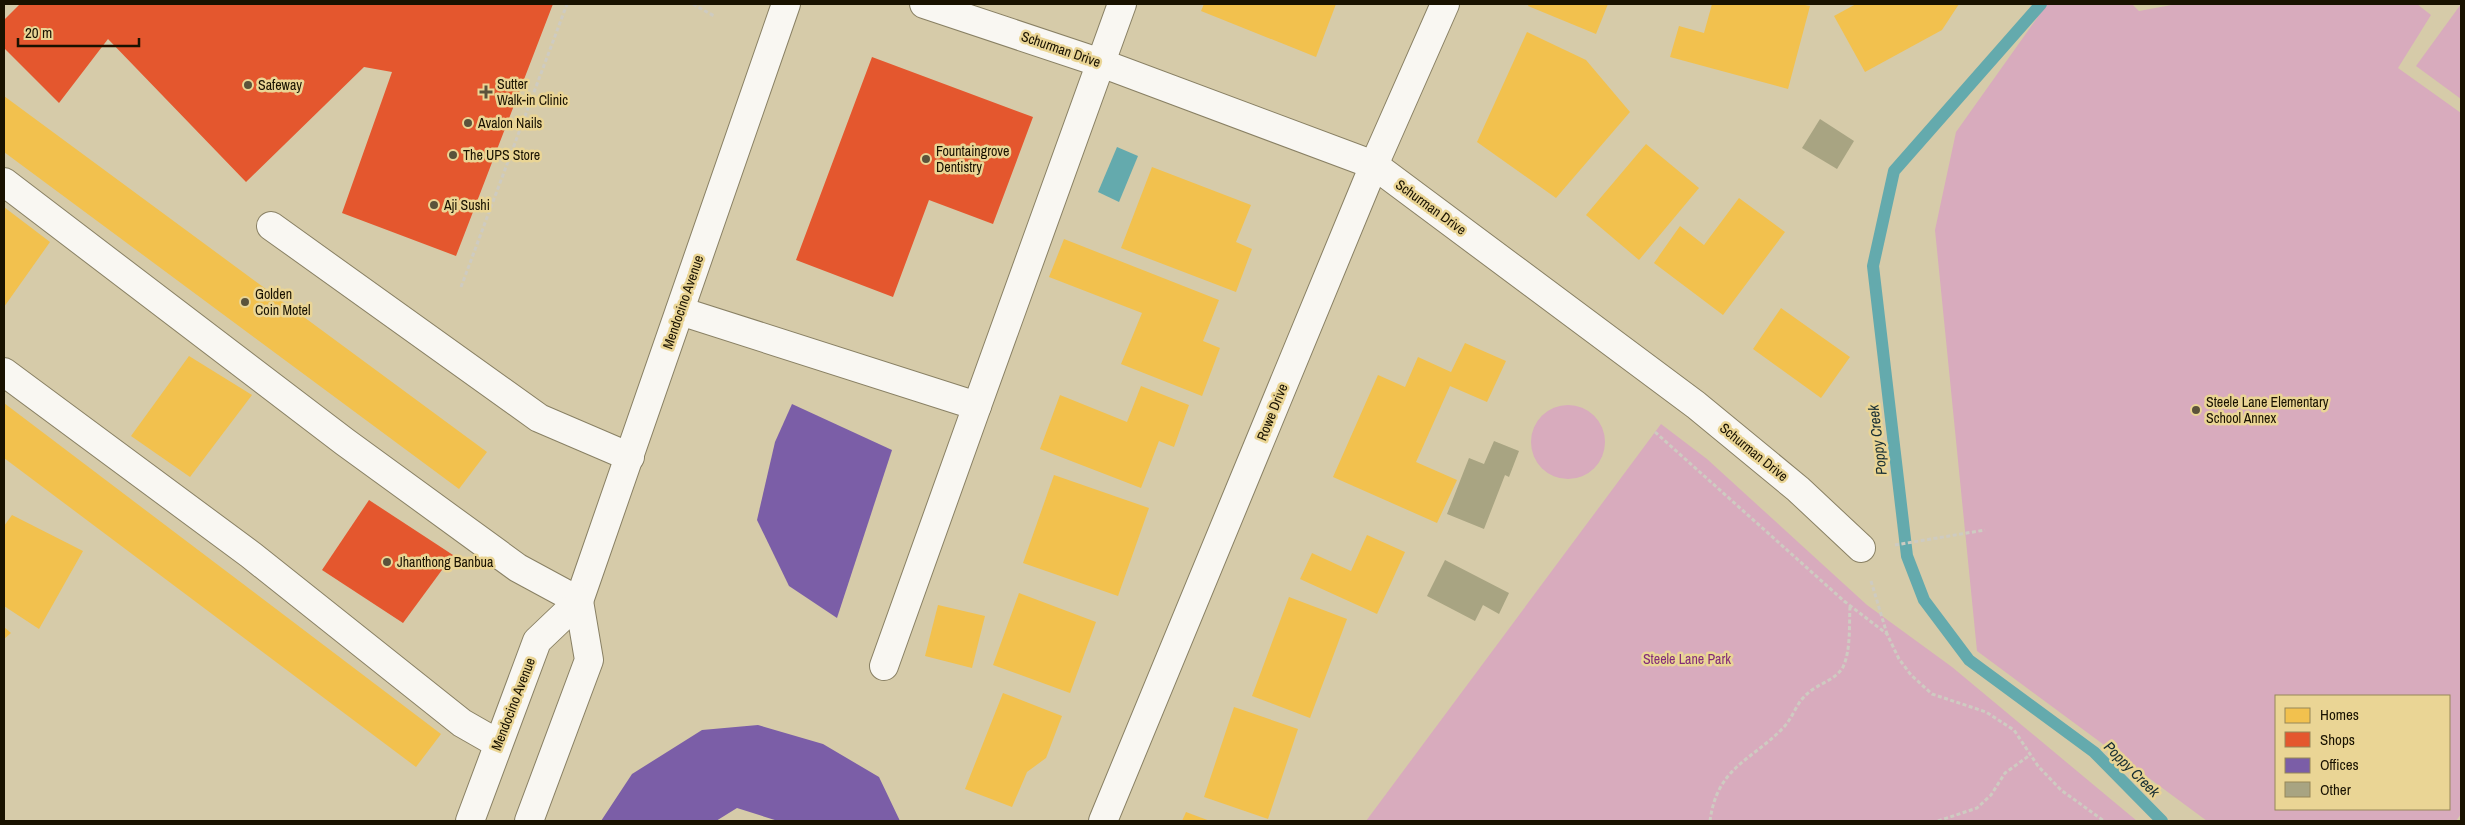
<svg xmlns="http://www.w3.org/2000/svg" width="2465" height="825" font-family="'Archivo Narrow',sans-serif">
	<rect width="100%" height="100%" fill="#d6cba9"/>
	<g fill="#d8abbd" fill-rule="evenodd">
		<path d="M 2047,4 L 2132,4 L 2139,11 L 2177,4 L 2417,4 L 2431,15 L 2398,68 L 2461,113 L 2461,814 L 2456,821 L 2207,821 L 1977,651 L 1935,230 L 1956,132 ZM 2276,696 L 2449,696 L 2449,809 L 2276,809 Z"/>
		<path d="M 2461,4 L 2461,99 L 2416,66 Z"/>
		<circle cx="1568" cy="442" r="37"/>
		<path d="M 1661,424 L 1707,459 L 1867,605 L 1952,667 L 2137,821 L 1366,821 Z"/>
	</g>
	<path fill="#64aaad" d="M 1117,147 L 1138,156 L 1119,202 L 1098,192 Z"/>
	<g fill="#f2c14e">
		<path d="M 1204,4 L 1336,4 L 1316,57 L 1201,11 Z"/>
		<path d="M 1529,4 L 1608,4 L 1596,34 L 1528,6 Z"/>
		<path d="M 1712,4 L 1800,4 L 1810,6 L 1788,89 L 1670,57 L 1679,26 L 1704,33 Z"/>
		<path d="M 1856,4 L 1959,4 L 1942,30 L 1865,72 L 1834,16 Z"/>
		<path d="M 1527,32 L 1586,60 L 1630,112 L 1556,198 L 1477,142 Z"/>
		<path d="M 4,96 L 487,452 L 459,489 L 4,152 Z"/>
		<path d="M 1646,144 L 1699,188 L 1639,260 L 1586,215 Z"/>
		<path d="M 1152,167 L 1251,205 L 1236,242 L 1252,249 L 1236,292 L 1121,248 Z"/>
		<path d="M 1739,198 L 1785,232 L 1723,315 L 1654,263 L 1680,226 L 1704,245 Z"/>
		<path d="M 4,207 L 50,242 L 4,307 Z"/>
		<path d="M 1064,239 L 1219,300 L 1203,341 L 1220,348 L 1202,396 L 1121,364 L 1142,313 L 1049,277 Z"/>
		<path d="M 1781,308 L 1850,357 L 1821,398 L 1753,349 Z"/>
		<path d="M 1465,343 L 1506,361 L 1487,402 L 1450,386 L 1416,462 L 1457,480 L 1437,523 L 1333,477 L 1378,375 L 1405,387 L 1418,357 L 1451,372 Z"/>
		<path d="M 189,356 L 252,395 L 190,477 L 131,436 Z"/>
		<path d="M 1141,386 L 1189,405 L 1174,447 L 1159,441 L 1141,488 L 1040,449 L 1060,395 L 1127,422 Z"/>
		<path d="M 4,403 L 441,734 L 416,767 L 4,458 Z"/>
		<path d="M 1054,475 L 1149,508 L 1118,596 L 1023,563 Z"/>
		<path d="M 12,515 L 83,551 L 39,629 L 4,606 L 4,526 Z"/>
		<path d="M 1367,535 L 1405,552 L 1377,614 L 1300,579 L 1312,553 L 1351,571 Z"/>
		<path d="M 1019,593 L 1096,622 L 1070,693 L 993,665 Z"/>
		<path d="M 1289,597 L 1347,619 L 1310,718 L 1252,696 Z"/>
		<path d="M 938,605 L 985,616 L 972,668 L 925,656 Z"/>
		<path d="M 4,627 L 11,633 L 4,639 Z"/>
		<path d="M 1003,693 L 1062,716 L 1046,758 L 1027,772 L 1012,807 L 965,789 Z"/>
		<path d="M 1234,707 L 1298,729 L 1268,819 L 1204,797 Z"/>
		<path d="M 1186,812 L 1210,821 L 1182,821 Z"/>
	</g>
	<g fill="#e4572e">
		<path d="M 20,4 L 553,4 L 456,256 L 342,213 L 392,72 L 364,67 L 246,182 L 108,39 L 59,103 L 4,48 L 4,20 Z"/>
		<path d="M 872,57 L 1033,117 L 993,224 L 929,200 L 893,297 L 796,260 Z"/>
		<path d="M 369,500 L 453,555 L 403,623 L 322,570 Z"/>
	</g>
	<g fill="#7b5ea7">
		<path d="M 792,404 L 892,450 L 837,618 L 789,586 L 757,520 L 775,442 Z"/>
		<path d="M 758,725 L 823,744 L 879,777 L 900,821 L 778,821 L 737,808 L 716,821 L 601,821 L 632,774 L 702,730 Z"/>
	</g>
	<g fill="none" stroke-linecap="round" stroke-linejoin="round">
		<path stroke="#64aaad" stroke-width="12" d="M 2041,4 L 1894,171 L 1873,266 L 1907,556 L 1924,600 L 1969,660 L 2094,752 L 2162,821"/>
	</g>
	<g fill="#a8a482">
		<path d="M 1820,119 L 1854,141 L 1837,169 L 1802,148 Z"/>
		<path d="M 1494,441 L 1519,451 L 1509,477 L 1505,475 L 1484,529 L 1447,514 L 1469,458 L 1484,464 Z"/>
		<path d="M 1445,560 L 1509,593 L 1499,614 L 1483,605 L 1475,621 L 1427,596 Z"/>
	</g>
	<g fill="none" stroke-linecap="round" stroke-linejoin="round">
		<g stroke="#898064" stroke-width="30">
			<g id="minor">
				<path d="M 924,4 L 1101,63 L 1374,165 L 1696,405 L 1798,489 L 1861,548"/>
				<path d="M 4,182 L 345,442 L 518,568 L 579,601"/>
				<path d="M 271,226 L 539,418 L 630,457"/>
				<path d="M 680,311 L 977,406 L 884,666"/>
				<path d="M 4,372 L 251,555 L 462,723 L 497,743"/>
				<path d="M 977,406 L 1122,4"/>
				<path d="M 1103,821 L 1374,165 L 1445,4"/>
			</g>
		</g>
		<g stroke="#898064" stroke-width="30">
			<g id="major">
				<path d="M 470,821 L 537,641 L 579,601 L 786,4"/>
				<path d="M 529,821 L 589,660 L 579,601"/>
			</g>
		</g>
		<g stroke="#cecbc1" stroke-width="3" stroke-dasharray="4 2.5" stroke-linecap="butt">
			<path d="M 693,4 L 714,16"/>
			<path d="M 461,287 L 567,4"/>
			<path d="M 1655,432 L 1844,601 L 1887,634 L 1899,659 L 1911,675 L 1932,694 L 1986,712 L 2014,730 L 2038,766 L 2061,790 L 2104,821"/>
			<path d="M 1895,545 L 1985,530"/>
			<path d="M 1871,581 L 1887,634"/>
			<path d="M 1710,821 C 1717,767 1751,761 1783,728 C 1793,718 1796,703 1807,694 C 1817,684 1836,680 1843,667 C 1851,650 1849,625 1850,606"/>
			<path d="M 1938,821 L 1977,808 L 1991,795 L 2005,773 L 2030,755"/>
		</g>
		<use href="#minor" stroke="#f9f7f2" stroke-width="28"/>
		<use href="#major" stroke="#f9f7f2" stroke-width="28"/>
	</g>
	<g fill="#5b533b" stroke="#ead595" stroke-width="2">
		<circle cx="248" cy="85" r="5"/>
		<path d="M483.5 84.5h5v5h5v5h-5v5h-5v-5h-5v-5h5z"/>
		<circle cx="468" cy="123" r="5"/>
		<circle cx="453" cy="155" r="5"/>
		<circle cx="926" cy="159" r="5"/>
		<circle cx="434" cy="205" r="5"/>
		<circle cx="245" cy="302" r="5"/>
		<circle cx="2196" cy="410" r="5"/>
		<circle cx="387" cy="562" r="5"/>
	</g>
	<g text-anchor="middle" dominant-baseline="central" stroke-width="5" stroke-linejoin="round" paint-order="stroke">
		<g font-size="14" fill="#191200" stroke="#ead595">
			<text transform="translate(1061 49) rotate(19)">Schurman Drive</text>
			<text transform="translate(1431 207) rotate(36)">Schurman Drive</text>
			<text transform="translate(683 302) rotate(-71)">Mendocino Avenue</text>
			<text transform="translate(1272 412) rotate(-68)">Rowe Drive</text>
			<text transform="translate(1754 452) rotate(39)">Schurman Drive</text>
			<text transform="translate(513 704) rotate(-69)">Mendocino Avenue</text>
		</g>
		<g font-size="14" fill="#191200" stroke="#ead595" text-anchor="start">
			<text x="497" y="84">Sutter<tspan x="497" dy="16">Walk-in Clinic</tspan></text>
			<text x="258" y="85">Safeway</text>
			<text x="478" y="123">Avalon Nails</text>
			<text x="936" y="151">Fountaingrove<tspan x="936" dy="16">Dentistry</tspan></text>
			<text x="463" y="155">The UPS Store</text>
			<text x="444" y="205">Aji Sushi</text>
			<text x="255" y="294">Golden<tspan x="255" dy="16">Coin Motel</tspan></text>
			<text x="2206" y="402">Steele Lane Elementary<tspan x="2206" dy="16">School Annex</tspan></text>
			<text x="397" y="562">Jhanthong Banbua</text>
		</g>
		<g font-size="14" fill="#822b78" stroke="#ead595">
			<text x="1687" y="659">Steele Lane Park</text>
		</g>
		<g font-size="15" font-style="italic" fill="#182f33" stroke="#ead595">
			<text transform="translate(1877 440) rotate(-97)">Poppy Creek</text>
			<text transform="translate(2132 769) rotate(45)">Poppy Creek</text>
		</g>
	</g>
	<rect width="2465" height="825" fill="none" stroke="#191200" stroke-width="10"/>
	<rect x="2275" y="695" width="175" height="115" fill="#ead595" stroke="#968759"/>
	<rect x="2285" y="708" width="25" height="15" fill="#f2c14e" stroke="#968759"/>
	<text x="2320" y="720" font-size="15" fill="#191200">Homes</text>
	<rect x="2285" y="732" width="25" height="15" fill="#e4572e" stroke="#968759"/>
	<text x="2320" y="745" font-size="15" fill="#191200">Shops</text>
	<rect x="2285" y="758" width="25" height="15" fill="#7b5ea7" stroke="#968759"/>
	<text x="2320" y="770" font-size="15" fill="#191200">Offices</text>
	<rect x="2285" y="782" width="25" height="15" fill="#a8a482" stroke="#968759"/>
	<text x="2320" y="795" font-size="15" fill="#191200">Other</text>
	<path d="M18 38v8h121v-8" fill="none" stroke="#191200" stroke-width="2.5"/>
	<text x="25" y="38" font-size="15" fill="#191200" stroke="#ead595" stroke-width="4" paint-order="stroke">20 m</text>
</svg>
